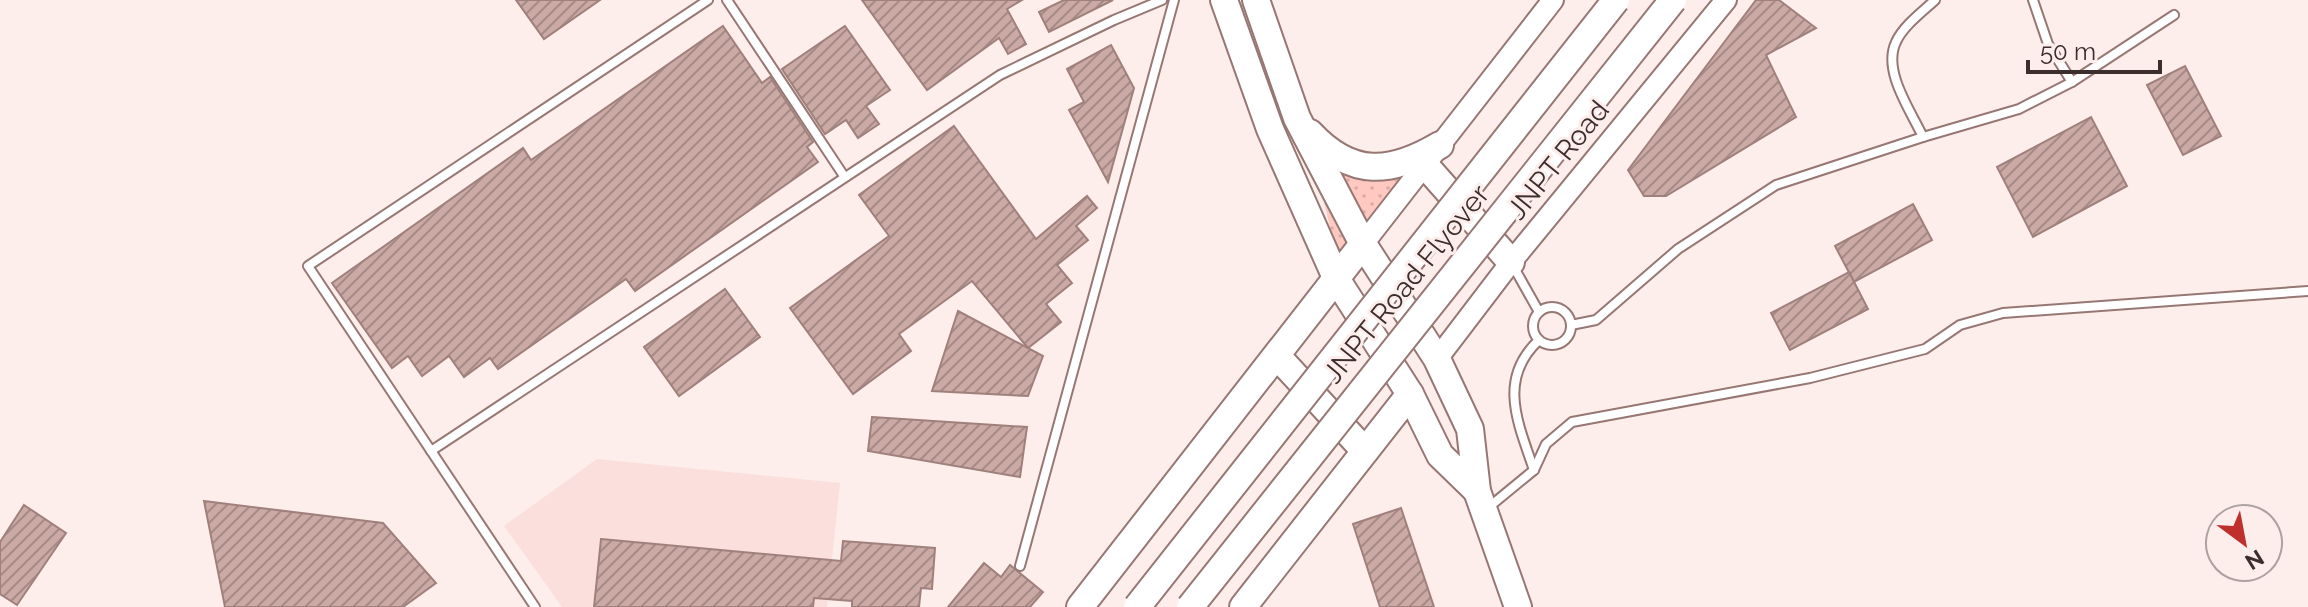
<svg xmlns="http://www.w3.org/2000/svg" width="2308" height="607" font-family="Raleway,sans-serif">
	<defs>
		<pattern id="grass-dots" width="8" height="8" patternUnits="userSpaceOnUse" patternTransform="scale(2)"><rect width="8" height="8" fill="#ffc9c2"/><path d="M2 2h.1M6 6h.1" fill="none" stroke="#dbada7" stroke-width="1.8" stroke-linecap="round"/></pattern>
		<pattern id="building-hatch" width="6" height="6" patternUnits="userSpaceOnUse" patternTransform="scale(2)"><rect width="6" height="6" fill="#cba9a4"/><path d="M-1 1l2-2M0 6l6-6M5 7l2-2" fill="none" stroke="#a68a86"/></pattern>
	</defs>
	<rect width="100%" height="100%" fill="#fdeeec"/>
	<path fill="#fadfdc" d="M 597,459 L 840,483 L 827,607 L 562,607 L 504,526 Z"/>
	<path fill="url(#grass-dots)" d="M 1313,152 C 1342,177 1362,182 1400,179 L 1337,259 Z"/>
	<g fill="url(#building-hatch)" stroke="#a0807c" stroke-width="2">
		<path d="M 516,0 L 600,0 L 544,39 Z"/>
		<path d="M 862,0 L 1022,0 L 1007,9 L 1026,44 L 1008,54 L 999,38 L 927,90 Z"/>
		<path d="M 1064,0 L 1113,0 L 1049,32 L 1039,12 Z"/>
		<path d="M 1756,0 L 1779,0 L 1816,28 L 1766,55 L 1796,117 L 1666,196 L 1644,196 L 1628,170 Z"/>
		<path d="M 723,26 L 762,83 L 770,77 L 813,142 L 807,147 L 818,162 L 635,291 L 626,279 L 498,369 L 490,358 L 464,377 L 449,356 L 422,376 L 408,356 L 392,368 L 332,283 L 523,148 L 531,160 Z"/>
		<path d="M 845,26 L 890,90 L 866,106 L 879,124 L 858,138 L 846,120 L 825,134 L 782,69 Z"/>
		<path d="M 1111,45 L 1134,88 L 1108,182 L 1069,110 L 1084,102 L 1067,69 Z"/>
		<path d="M 2185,66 L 2221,136 L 2183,155 L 2147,85 Z"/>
		<path d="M 2091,117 L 2127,186 L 2033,237 L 1997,167 Z"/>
		<path d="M 954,126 L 1036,239 L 1087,196 L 1097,208 L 1076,226 L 1088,240 L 1057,265 L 1072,283 L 1046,304 L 1061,322 L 1028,348 L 972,281 L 899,334 L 911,351 L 853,394 L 790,308 L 889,236 L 859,195 Z"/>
		<path d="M 1913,204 L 1932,240 L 1854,282 L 1835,246 Z"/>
		<path d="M 1849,272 L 1868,309 L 1790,350 L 1771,313 Z"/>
		<path d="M 725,289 L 760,337 L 679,396 L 644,347 Z"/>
		<path d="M 958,311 L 1043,356 L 1028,396 L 932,391 Z"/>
		<path d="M 872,417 L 1027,427 L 1020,477 L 868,451 Z"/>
		<path d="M 204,501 L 383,523 L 436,583 L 403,607 L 225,607 Z"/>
		<path d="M 24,505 L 66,533 L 17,605 L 0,594 L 0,542 Z"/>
		<path d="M 1401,508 L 1434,607 L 1380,607 L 1353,524 Z"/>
		<path d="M 601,539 L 841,561 L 843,541 L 935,548 L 932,589 L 921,588 L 919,607 L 852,607 L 852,601 L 814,598 L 813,607 L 594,607 Z"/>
		<path d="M 984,563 L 1001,577 L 1010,565 L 1043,592 L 1030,607 L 948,607 Z"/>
	</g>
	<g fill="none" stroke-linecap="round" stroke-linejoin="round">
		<g stroke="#977773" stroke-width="12">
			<g id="service">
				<path d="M 727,0 L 844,176"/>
				<path d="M 1935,0 C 1922,12 1903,26 1896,42 C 1882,71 1911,111 1923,137 L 2019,109 L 2072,82"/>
				<path d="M 2033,0 L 2048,44 L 2072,82 L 2174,15"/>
				<path d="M 1512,264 L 1539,312"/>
				<circle cx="1552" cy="326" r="19"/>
				<path d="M 1571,325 L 1596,320 L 1678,249 L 1776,185 L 1923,137"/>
				<path d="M 431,451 L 1000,75 L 1114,20 L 1162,0"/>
				<path d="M 1534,470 C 1518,423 1497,379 1539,340"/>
				<path d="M 1489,507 L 1534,470 L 1546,444 L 1572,422 L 1810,378 L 1925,349 L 1960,325 L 2003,313 L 2308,291"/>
				<path d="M 1020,566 L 1174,0"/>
				<path d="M 535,607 L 308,266 L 708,0"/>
			</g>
		</g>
		<g stroke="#977773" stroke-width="24">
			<g id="tertiary">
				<path d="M 1363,244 L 1553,0"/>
				<path d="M 1437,359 L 1511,262 L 1726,0"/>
			</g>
		</g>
		<g stroke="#977773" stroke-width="30">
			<g id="trunk">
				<path d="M 1224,0 L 1270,129 L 1337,280 L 1410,394 L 1440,455 L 1477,491"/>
				<path d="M 1256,0 L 1297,118 L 1363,244 L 1437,359 L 1470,429 L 1477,491 L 1518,607"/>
				<path d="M 1310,133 C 1352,178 1391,174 1440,145"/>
				<path d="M 1425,165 L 1511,262"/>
				<path d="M 1277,356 L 1365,451"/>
				<path d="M 1080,607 L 1363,244"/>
				<path d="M 1243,607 L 1410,394"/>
			</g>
		</g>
		<use href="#service" stroke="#fff" stroke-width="8"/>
		<use href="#tertiary" stroke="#fff" stroke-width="20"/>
		<use href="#trunk" stroke="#fff" stroke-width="26"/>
		<g stroke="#977773" stroke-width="30" stroke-linecap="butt">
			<g id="trunk-bridge">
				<path d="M 1137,607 L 1616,0"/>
				<path d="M 1190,607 L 1673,0"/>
			</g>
		</g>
		<use href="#trunk-bridge" stroke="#fff" stroke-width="26"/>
	</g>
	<g text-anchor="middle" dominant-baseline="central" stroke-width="6" stroke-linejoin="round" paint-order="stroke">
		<g font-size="28" fill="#3b2e2c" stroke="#fdeeec">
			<text transform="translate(1558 160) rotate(-51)">JNPT Road</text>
			<text transform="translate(1406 284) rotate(-51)">JNPT Road Flyover</text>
		</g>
	</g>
	<g transform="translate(2244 543) rotate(148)"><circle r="38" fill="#fdeeec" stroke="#afa19f" stroke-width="2"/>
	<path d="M0-6L14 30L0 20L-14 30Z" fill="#bf302d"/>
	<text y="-12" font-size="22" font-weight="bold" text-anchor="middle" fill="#3b2e2c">N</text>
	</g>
	<path d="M2028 60v12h132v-12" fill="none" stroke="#3b2e2c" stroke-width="4"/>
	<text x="2040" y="60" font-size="24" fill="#3b2e2c" stroke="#fdeeec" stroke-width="6" paint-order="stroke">50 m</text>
</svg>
